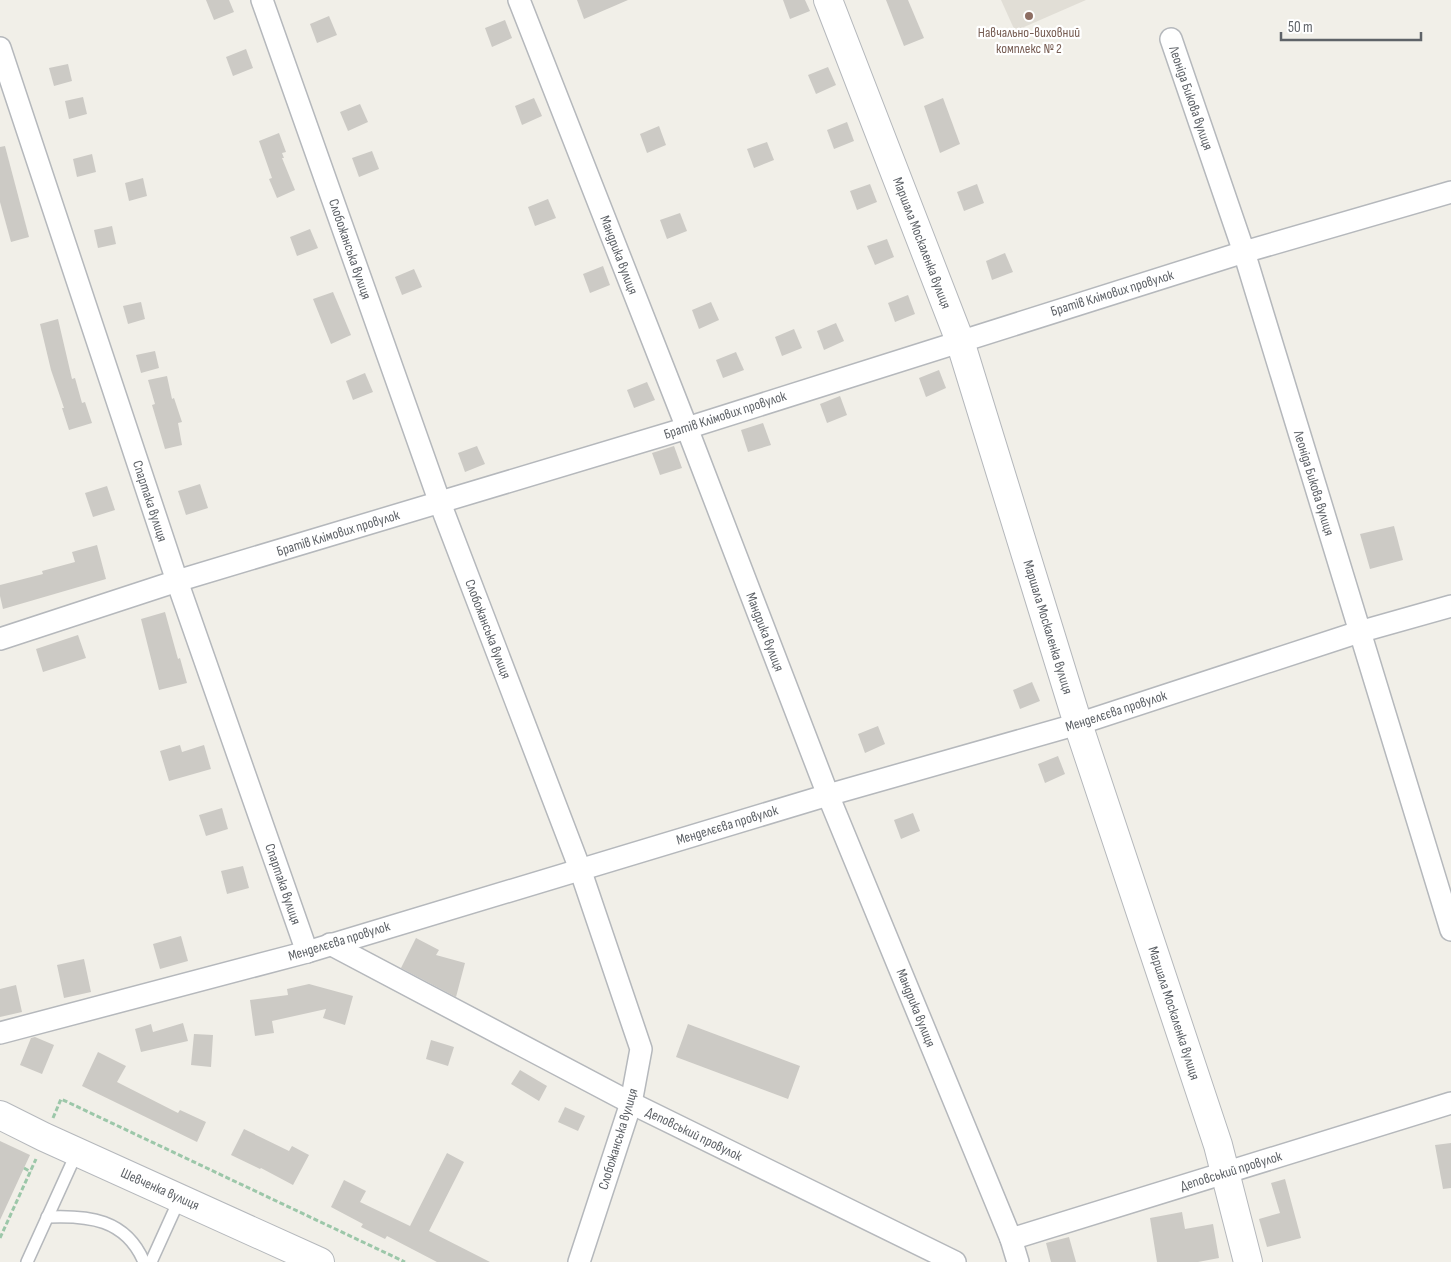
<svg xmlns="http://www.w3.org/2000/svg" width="1451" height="1262" font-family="'Sofia Sans Condensed',sans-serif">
	<rect width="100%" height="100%" fill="#f1efe8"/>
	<path fill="#e1ded6" d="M 1001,0 L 1086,0 L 1015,31 Z"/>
	<g fill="#cccac5">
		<path d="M 206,0 L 229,0 L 234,12 L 214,20 Z"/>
		<path d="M 577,0 L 628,0 L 584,19 Z"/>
		<path d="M 783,0 L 805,0 L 810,11 L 790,19 Z"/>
		<path d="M 886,0 L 908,0 L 924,38 L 904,46 Z"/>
		<path d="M 329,16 L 337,35 L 317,43 L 310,24 Z"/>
		<path d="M 505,20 L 512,38 L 492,47 L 485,28 Z"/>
		<path d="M 246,49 L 253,68 L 233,76 L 226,57 Z"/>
		<path d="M 68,64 L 72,81 L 54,86 L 49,68 Z"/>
		<path d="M 828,67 L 836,85 L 816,94 L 808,75 Z"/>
		<path d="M 83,97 L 87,114 L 69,119 L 65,101 Z"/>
		<path d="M 534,98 L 542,116 L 522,125 L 515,106 Z"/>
		<path d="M 943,98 L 960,144 L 940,153 L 924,106 Z"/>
		<path d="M 360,104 L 368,122 L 348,131 L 340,112 Z"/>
		<path d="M 847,122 L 854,141 L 834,149 L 827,130 Z"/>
		<path d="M 659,126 L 666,145 L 647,153 L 640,134 Z"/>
		<path d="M 279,133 L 286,152 L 282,153 L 284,158 L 282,158 L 295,190 L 277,198 L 269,179 L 272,178 L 259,141 Z"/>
		<path d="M 767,142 L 774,160 L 754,168 L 747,149 Z"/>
		<path d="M 5,146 L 29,237 L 11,242 L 0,202 L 0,147 Z"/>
		<path d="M 372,151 L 379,169 L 359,177 L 352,158 Z"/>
		<path d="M 92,154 L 96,172 L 77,177 L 73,159 Z"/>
		<path d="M 143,178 L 147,196 L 129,201 L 125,183 Z"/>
		<path d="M 870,184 L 877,202 L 857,210 L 850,191 Z"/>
		<path d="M 977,184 L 984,203 L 964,211 L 957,192 Z"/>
		<path d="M 548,199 L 556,218 L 535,226 L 528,207 Z"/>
		<path d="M 680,213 L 687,231 L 667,239 L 660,220 Z"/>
		<path d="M 112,226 L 116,244 L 98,248 L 94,230 Z"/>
		<path d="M 310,229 L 318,248 L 297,256 L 290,237 Z"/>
		<path d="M 887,239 L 894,257 L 875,265 L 867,246 Z"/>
		<path d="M 1005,253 L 1013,272 L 992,280 L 986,261 Z"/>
		<path d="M 603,266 L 610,285 L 590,293 L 583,274 Z"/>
		<path d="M 414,269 L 422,287 L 402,295 L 395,277 Z"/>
		<path d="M 333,292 L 351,335 L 331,344 L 313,299 Z"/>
		<path d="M 908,295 L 915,314 L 895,322 L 888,303 Z"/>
		<path d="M 141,302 L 145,319 L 128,324 L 123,306 Z"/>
		<path d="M 711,302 L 719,320 L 699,329 L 692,310 Z"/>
		<path d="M 58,319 L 72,379 L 75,378 L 82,403 L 85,402 L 92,423 L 69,430 L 62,408 L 64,408 L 51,370 L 40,324 Z"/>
		<path d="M 836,323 L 844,341 L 824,350 L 817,331 Z"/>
		<path d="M 794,329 L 802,348 L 782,356 L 775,337 Z"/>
		<path d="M 155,351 L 159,368 L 141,373 L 136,355 Z"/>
		<path d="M 736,352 L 744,370 L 723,378 L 716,360 Z"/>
		<path d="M 939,370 L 946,388 L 926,397 L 919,378 Z"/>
		<path d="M 365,373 L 373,392 L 353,400 L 346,381 Z"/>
		<path d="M 167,376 L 172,399 L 174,398 L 182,422 L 178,423 L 182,445 L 165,449 L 152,405 L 155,404 L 148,380 Z"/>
		<path d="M 647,382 L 655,400 L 634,408 L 627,390 Z"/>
		<path d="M 840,396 L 847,415 L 827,423 L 820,404 Z"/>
		<path d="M 763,423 L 771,445 L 748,452 L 741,430 Z"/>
		<path d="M 477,446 L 485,464 L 465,472 L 458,453 Z"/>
		<path d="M 674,446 L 682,468 L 660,475 L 652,453 Z"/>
		<path d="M 200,484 L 208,508 L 186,515 L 178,491 Z"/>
		<path d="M 107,486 L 115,510 L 93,517 L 85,493 Z"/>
		<path d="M 1394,526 L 1403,560 L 1370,569 L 1360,534 Z"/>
		<path d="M 97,545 L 106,579 L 3,609 L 0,596 L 0,585 L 43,574 L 42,571 L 75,562 L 72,552 Z"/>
		<path d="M 165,612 L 178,659 L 180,658 L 187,683 L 159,690 L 141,619 Z"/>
		<path d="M 78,635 L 86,658 L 43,672 L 36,649 Z"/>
		<path d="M 1032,682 L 1040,701 L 1020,709 L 1013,690 Z"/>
		<path d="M 878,726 L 885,744 L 865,753 L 858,734 Z"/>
		<path d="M 180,745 L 182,752 L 204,745 L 211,769 L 169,781 L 160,751 Z"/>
		<path d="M 1058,756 L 1065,774 L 1045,783 L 1038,764 Z"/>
		<path d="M 222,808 L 228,829 L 206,836 L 199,815 Z"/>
		<path d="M 913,813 L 920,831 L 901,839 L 894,820 Z"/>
		<path d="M 243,866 L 249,888 L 227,894 L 221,871 Z"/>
		<path d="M 181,936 L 188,961 L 160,969 L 153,944 Z"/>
		<path d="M 416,938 L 439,950 L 436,955 L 465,963 L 456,997 L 401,968 Z"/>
		<path d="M 84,959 L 91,992 L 64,998 L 57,965 Z"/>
		<path d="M 309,984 L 353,996 L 345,1025 L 323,1018 L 326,1009 L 272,1021 L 274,1033 L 255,1036 L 250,1000 L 288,995 L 287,989 Z"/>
		<path d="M 16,985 L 22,1012 L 0,1017 L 0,989 Z"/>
		<path d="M 183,1023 L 188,1041 L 141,1052 L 135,1029 L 151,1024 L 153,1032 Z"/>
		<path d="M 688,1024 L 800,1066 L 788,1099 L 676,1057 Z"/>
		<path d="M 194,1034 L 213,1035 L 211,1067 L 191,1065 Z"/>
		<path d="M 35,1037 L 54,1045 L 42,1074 L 20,1065 L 31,1038 Z"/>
		<path d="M 431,1040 L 454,1047 L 448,1066 L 426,1059 Z"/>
		<path d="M 98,1052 L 126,1066 L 117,1082 L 178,1113 L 180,1110 L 206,1122 L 197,1142 L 82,1086 Z"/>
		<path d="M 520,1070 L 547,1086 L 539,1101 L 511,1084 Z"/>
		<path d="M 565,1107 L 585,1116 L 578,1131 L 558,1122 Z"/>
		<path d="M 244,1129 L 289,1151 L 292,1146 L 309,1155 L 293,1185 L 261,1168 L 260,1169 L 231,1155 Z"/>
		<path d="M 0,1141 L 30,1155 L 0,1220 Z"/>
		<path d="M 1451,1143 L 1451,1188 L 1443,1189 L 1435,1145 Z"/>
		<path d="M 447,1153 L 464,1162 L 429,1231 L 490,1262 L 437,1262 L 387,1236 L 385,1239 L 361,1227 L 363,1224 L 331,1207 L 344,1180 L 366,1191 L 360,1202 L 410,1226 Z"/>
		<path d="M 1285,1179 L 1301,1238 L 1267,1247 L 1259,1219 L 1280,1213 L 1271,1183 Z"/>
		<path d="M 1182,1212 L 1185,1229 L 1213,1224 L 1219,1258 L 1198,1262 L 1157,1262 L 1150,1218 Z"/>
		<path d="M 1069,1237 L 1076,1262 L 1051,1262 L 1046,1243 Z"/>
	</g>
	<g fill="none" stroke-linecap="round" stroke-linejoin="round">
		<g stroke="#b5b8bc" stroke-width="14">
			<g id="service">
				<path d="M 47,1217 C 88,1215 126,1219 144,1262"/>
				<path d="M 27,1262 L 77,1152"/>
				<path d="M 151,1262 L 180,1198"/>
			</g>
		</g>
		<g stroke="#b5b8bc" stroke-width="24">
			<g id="minor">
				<path d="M 262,0 L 440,503 L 580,869 L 641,1049 L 631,1103 L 579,1262"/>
				<path d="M 519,0 L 687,428 L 828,795 L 1011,1239 L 1018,1262"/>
				<path d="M 1171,39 L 1244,252 L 1451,930"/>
				<path d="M 0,48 L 177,581 L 307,952"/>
				<path d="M 0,639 L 177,581 L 687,428 L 1244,252 L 1451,192"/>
				<path d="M 330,944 L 631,1103 L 955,1262"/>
				<path d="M 0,1033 L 307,952 L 828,795 L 1078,724 L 1359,632 L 1451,606"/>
				<path d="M 1011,1239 L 1451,1103"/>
			</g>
		</g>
		<g stroke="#b5b8bc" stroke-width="30">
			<g id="tertiary">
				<path d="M 828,0 L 960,341 L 1078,724 L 1218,1145 L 1248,1262"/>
				<path d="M 0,1115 L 44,1137 L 320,1262"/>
			</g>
		</g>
		<g stroke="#9cc7a9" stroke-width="3" stroke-dasharray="5 2.5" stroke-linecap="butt">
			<path d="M 53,1118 L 61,1099 L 405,1262"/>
			<path d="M 24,1168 L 31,1172"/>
			<path d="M 0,1238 L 36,1159"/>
		</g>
		<use href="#service" stroke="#fff" stroke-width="11"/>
		<use href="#minor" stroke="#fff" stroke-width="21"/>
		<use href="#tertiary" stroke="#fff" stroke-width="28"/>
	</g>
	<circle fill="#8d6e63" stroke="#fff" stroke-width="2" cx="1029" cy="16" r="5"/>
	<g text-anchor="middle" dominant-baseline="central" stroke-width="4.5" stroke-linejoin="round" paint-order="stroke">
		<g font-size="14" fill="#785e54" stroke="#fff">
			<text x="1029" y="32">Навчально-виховний<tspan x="1029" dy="16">комплекс № 2</tspan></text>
		</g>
		<g font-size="14" fill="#5f6368" stroke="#fff">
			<text transform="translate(1191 98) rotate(71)">Леоніда Бикова вулиця</text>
			<text transform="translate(922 243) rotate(69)">Маршала Москаленка вулиця</text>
			<text transform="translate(350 249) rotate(71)">Слобожанська вулиця</text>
			<text transform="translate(619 255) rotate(69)">Мандрика вулиця</text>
			<text transform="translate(1112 293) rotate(-17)">Братів Клімових провулок</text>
			<text transform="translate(725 415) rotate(-18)">Братів Клімових провулок</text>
			<text transform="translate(1314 483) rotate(73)">Леоніда Бикова вулиця</text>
			<text transform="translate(150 501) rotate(72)">Спартака вулиця</text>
			<text transform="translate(338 533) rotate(-17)">Братів Клімових провулок</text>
			<text transform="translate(1048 627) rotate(73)">Маршала Москаленка вулиця</text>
			<text transform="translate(488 629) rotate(69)">Слобожанська вулиця</text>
			<text transform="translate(765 632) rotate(69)">Мандрика вулиця</text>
			<text transform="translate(1116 711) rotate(-18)">Менделєєва провулок</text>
			<text transform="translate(727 825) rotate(-17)">Менделєєва провулок</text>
			<text transform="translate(283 884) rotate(71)">Спартака вулиця</text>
			<text transform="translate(339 941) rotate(-17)">Менделєєва провулок</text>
			<text transform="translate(916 1008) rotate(68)">Мандрика вулиця</text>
			<text transform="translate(1174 1013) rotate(72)">Маршала Москаленка вулиця</text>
			<text transform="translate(694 1134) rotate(26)">Деповський провулок</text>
			<text transform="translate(618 1139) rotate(-73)">Слобожанська вулиця</text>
			<text transform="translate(1231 1171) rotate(-17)">Деповський провулок</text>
			<text transform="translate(160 1189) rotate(24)">Шевченка вулиця</text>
		</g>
	</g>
	<path d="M1281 32v8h140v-8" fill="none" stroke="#5f6368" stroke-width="2.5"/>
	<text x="1288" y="32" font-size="15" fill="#5f6368" stroke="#ffffff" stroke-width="4" paint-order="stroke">50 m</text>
</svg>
